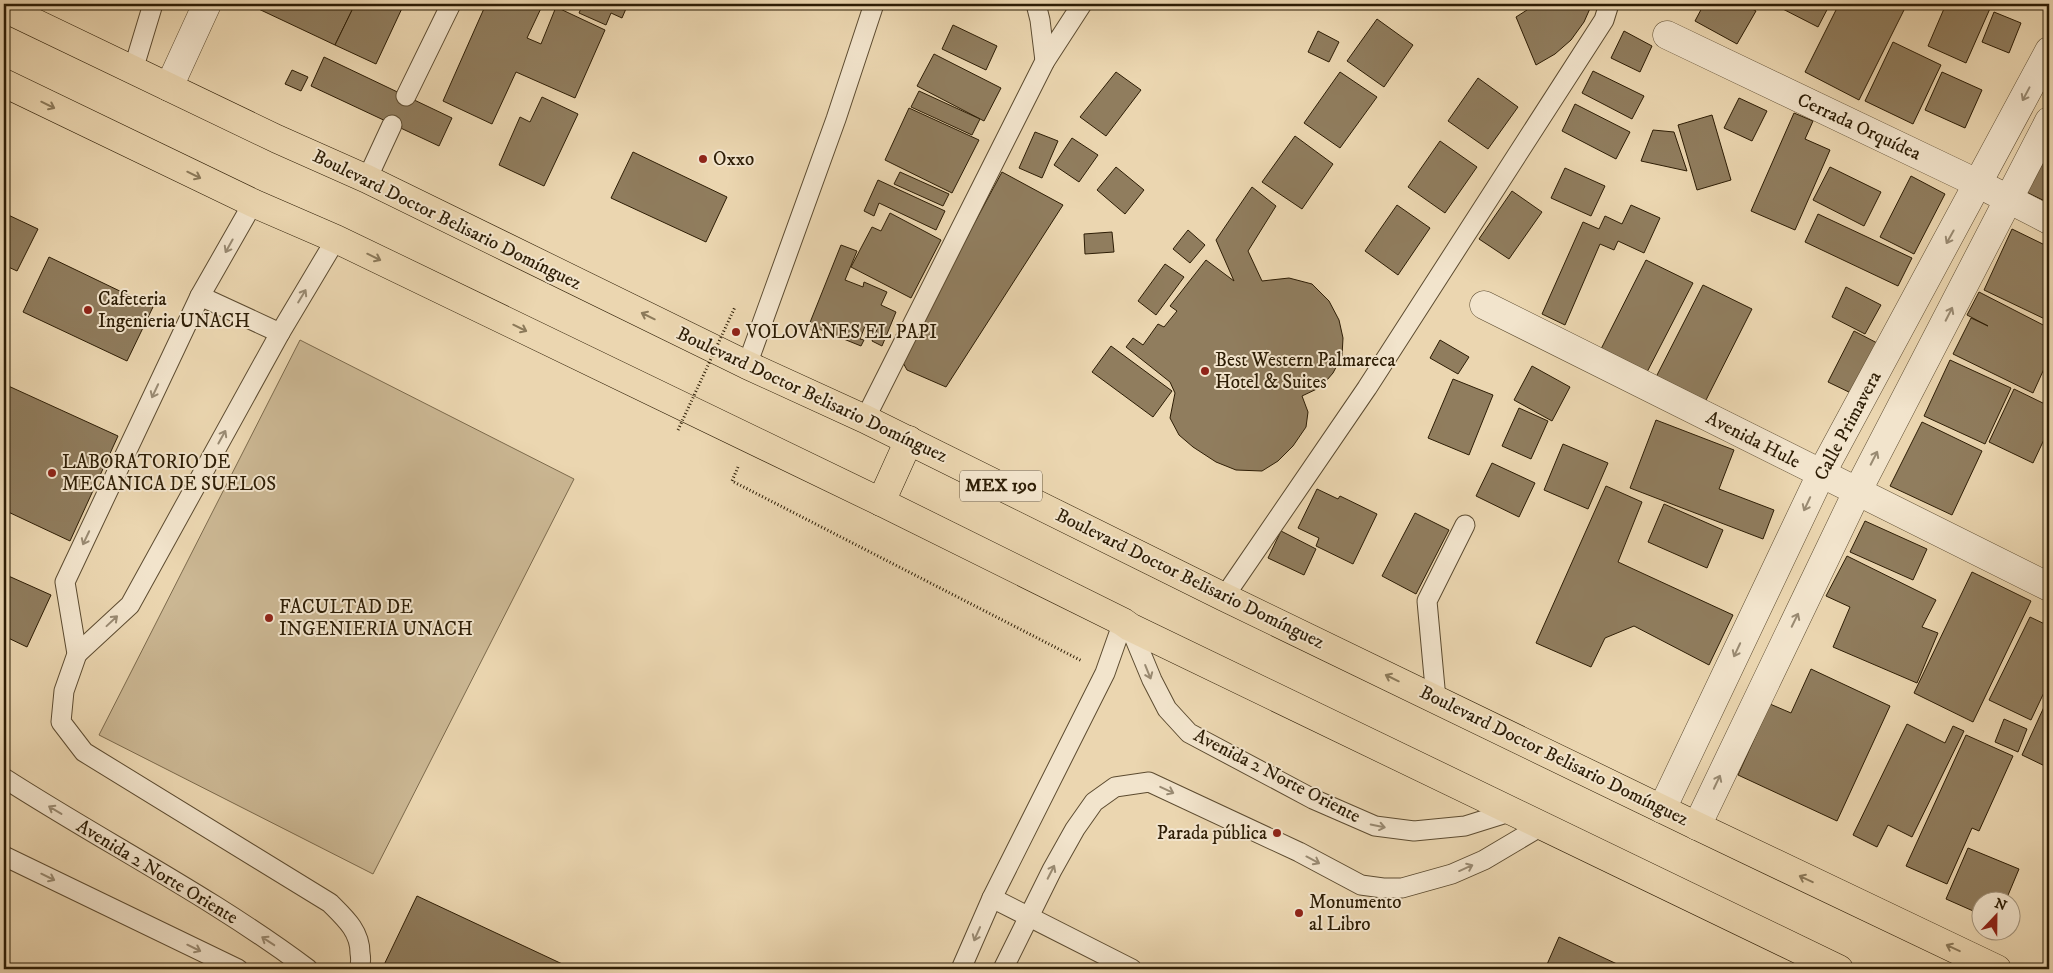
<svg xmlns="http://www.w3.org/2000/svg" width="2053" height="973" font-family="'IM FELL DW Pica',serif">
	<rect width="100%" height="100%" fill="#ebd6b0"/>
	<filter id="stains"><feTurbulence type="fractalNoise" baseFrequency=".004" numOctaves="4"/><feColorMatrix values="0 0 0 0 .2 0 0 0 0 .09 0 0 0 0 .02 0 0 0 .5 -.17"/></filter>
	<radialGradient id="worn" r=".72"><stop offset=".6" stop-color="#630" stop-opacity="0"/><stop offset="1" stop-color="#630" stop-opacity=".3"/></radialGradient>
	<path fill="#cbb793" stroke="#7c6a4c" d="M 300,340 L 574,479 L 373,874 L 99,735 Z"/>
	<g fill="#907d5e" stroke="#2d1d05">
		<path d="M 248,4 L 355,4 L 335,45 Z"/>
		<path d="M 355,4 L 404,4 L 376,64 L 335,45 Z"/>
		<path d="M 486,4 L 543,4 L 527,38 L 541,44 L 556,7 L 605,30 L 575,98 L 516,72 L 492,124 L 443,101 Z"/>
		<path d="M 583,4 L 628,4 L 622,18 L 611,13 L 606,25 L 579,13 Z"/>
		<path d="M 1534,4 L 1592,4 L 1584,22 L 1571,40 L 1555,54 L 1536,65 L 1516,17 L 1527,10 Z"/>
		<path d="M 1704,4 L 1743,4 L 1756,11 L 1737,44 L 1695,21 Z"/>
		<path d="M 1773,4 L 1830,4 L 1818,27 Z"/>
		<path d="M 1839,4 L 1907,4 L 1859,100 L 1805,72 Z"/>
		<path d="M 1946,4 L 1992,4 L 1966,63 L 1928,46 Z"/>
		<path d="M 1994,12 L 2021,23 L 2009,53 L 1982,42 Z"/>
		<path d="M 1377,19 L 1413,45 L 1384,87 L 1347,61 Z"/>
		<path d="M 953,25 L 997,46 L 986,70 L 942,49 Z"/>
		<path d="M 1318,31 L 1339,42 L 1329,62 L 1308,52 Z"/>
		<path d="M 1624,31 L 1652,46 L 1640,72 L 1611,58 Z"/>
		<path d="M 1893,42 L 1941,65 L 1913,124 L 1865,101 Z"/>
		<path d="M 934,54 L 1001,88 L 984,121 L 917,86 Z"/>
		<path d="M 324,57 L 452,118 L 439,146 L 311,86 Z"/>
		<path d="M 292,70 L 308,77 L 301,91 L 285,84 Z"/>
		<path d="M 1593,71 L 1644,96 L 1632,119 L 1582,93 Z"/>
		<path d="M 1116,72 L 1141,90 L 1106,136 L 1080,117 Z"/>
		<path d="M 1340,72 L 1377,97 L 1340,148 L 1304,123 Z"/>
		<path d="M 1942,72 L 1982,90 L 1965,128 L 1925,110 Z"/>
		<path d="M 1478,78 L 1518,107 L 1488,149 L 1448,121 Z"/>
		<path d="M 919,91 L 980,119 L 972,135 L 911,107 Z"/>
		<path d="M 542,97 L 578,114 L 544,186 L 499,165 L 520,117 L 530,122 Z"/>
		<path d="M 1739,98 L 1767,111 L 1752,141 L 1724,128 Z"/>
		<path d="M 1575,104 L 1630,132 L 1616,159 L 1562,131 Z"/>
		<path d="M 909,108 L 979,140 L 952,193 L 885,160 Z"/>
		<path d="M 1794,113 L 1813,121 L 1805,139 L 1830,150 L 1795,230 L 1751,211 Z"/>
		<path d="M 1712,115 L 1731,180 L 1697,190 L 1678,125 Z"/>
		<path d="M 1653,130 L 1674,132 L 1687,171 L 1641,161 Z"/>
		<path d="M 1035,132 L 1058,141 L 1042,178 L 1019,168 Z"/>
		<path d="M 1295,136 L 1333,164 L 1302,209 L 1262,182 Z"/>
		<path d="M 1072,138 L 1098,155 L 1079,182 L 1054,165 Z"/>
		<path d="M 2049,138 L 2049,203 L 2024,191 Z"/>
		<path d="M 1440,141 L 1477,167 L 1445,213 L 1408,187 Z"/>
		<path d="M 633,152 L 727,197 L 706,242 L 611,198 Z"/>
		<path d="M 1116,167 L 1144,190 L 1125,214 L 1097,190 Z"/>
		<path d="M 1830,167 L 1881,192 L 1864,226 L 1813,200 Z"/>
		<path d="M 1565,168 L 1605,186 L 1591,216 L 1551,198 Z"/>
		<path d="M 900,172 L 949,194 L 943,206 L 894,184 Z"/>
		<path d="M 1002,172 L 1063,205 L 946,387 L 907,370 L 901,359 Z"/>
		<path d="M 1911,176 L 1945,194 L 1914,254 L 1880,237 Z"/>
		<path d="M 878,180 L 945,211 L 936,230 L 879,203 L 874,216 L 864,211 Z"/>
		<path d="M 1252,187 L 1276,206 L 1248,251 L 1262,281 L 1289,278 L 1312,284 L 1329,301 L 1339,320 L 1343,338 L 1342,356 L 1333,373 L 1321,387 L 1302,396 L 1308,412 L 1306,427 L 1293,446 L 1278,461 L 1262,471 L 1236,470 L 1216,462 L 1193,447 L 1179,435 L 1170,418 L 1175,393 L 1170,382 L 1126,347 L 1133,338 L 1143,345 L 1158,324 L 1164,327 L 1177,311 L 1170,306 L 1206,260 L 1234,281 L 1216,240 Z"/>
		<path d="M 1512,191 L 1542,212 L 1509,259 L 1479,239 Z"/>
		<path d="M 1397,205 L 1430,228 L 1398,275 L 1365,251 Z"/>
		<path d="M 1631,205 L 1660,218 L 1644,253 L 1618,241 L 1614,250 L 1600,244 L 1565,325 L 1542,314 L 1583,222 L 1599,229 L 1605,216 L 1622,224 Z"/>
		<path d="M 4,213 L 38,229 L 17,271 L 4,265 Z"/>
		<path d="M 890,213 L 941,240 L 911,298 L 851,267 L 872,227 L 881,231 Z"/>
		<path d="M 1818,214 L 1912,258 L 1898,286 L 1805,242 Z"/>
		<path d="M 2012,229 L 2049,247 L 2049,321 L 1984,290 Z"/>
		<path d="M 1188,230 L 1205,245 L 1190,263 L 1173,249 Z"/>
		<path d="M 1112,232 L 1114,252 L 1085,254 L 1084,234 Z"/>
		<path d="M 841,245 L 857,251 L 845,280 L 863,287 L 864,282 L 887,292 L 881,305 L 896,312 L 882,346 L 872,341 L 878,327 L 870,324 L 865,326 L 860,339 L 864,340 L 861,346 L 809,325 Z"/>
		<path d="M 49,257 L 153,307 L 127,361 L 23,312 Z"/>
		<path d="M 1646,260 L 1693,283 L 1646,374 L 1600,351 Z"/>
		<path d="M 1165,264 L 1184,277 L 1156,315 L 1138,301 Z"/>
		<path d="M 1703,285 L 1752,309 L 1704,404 L 1655,379 Z"/>
		<path d="M 1846,287 L 1881,305 L 1865,334 L 1832,317 Z"/>
		<path d="M 1979,292 L 2049,328 L 2049,358 L 2033,393 L 1953,354 L 1971,318 L 1988,326 L 1967,315 Z"/>
		<path d="M 1854,331 L 1879,344 L 1853,394 L 1828,382 Z"/>
		<path d="M 1440,340 L 1469,357 L 1458,374 L 1430,358 Z"/>
		<path d="M 1111,346 L 1172,391 L 1153,417 L 1092,372 Z"/>
		<path d="M 1950,360 L 2011,388 L 1985,444 L 1924,416 Z"/>
		<path d="M 1532,366 L 1570,387 L 1552,421 L 1514,400 Z"/>
		<path d="M 1453,379 L 1493,395 L 1469,455 L 1428,438 Z"/>
		<path d="M 4,384 L 118,436 L 70,541 L 4,510 Z"/>
		<path d="M 2014,389 L 2049,406 L 2049,429 L 2033,463 L 1989,442 Z"/>
		<path d="M 1519,408 L 1548,421 L 1531,459 L 1502,446 Z"/>
		<path d="M 1656,420 L 1734,450 L 1719,489 L 1774,510 L 1763,539 L 1630,488 Z"/>
		<path d="M 1922,422 L 1982,451 L 1952,515 L 1890,486 Z"/>
		<path d="M 1563,444 L 1608,463 L 1588,509 L 1544,490 Z"/>
		<path d="M 1492,463 L 1535,483 L 1519,517 L 1476,496 Z"/>
		<path d="M 1606,486 L 1642,502 L 1618,562 L 1733,615 L 1709,665 L 1634,626 L 1605,638 L 1591,667 L 1536,643 Z"/>
		<path d="M 1317,489 L 1338,499 L 1340,496 L 1377,514 L 1353,564 L 1316,546 L 1319,538 L 1298,528 Z"/>
		<path d="M 1664,504 L 1723,530 L 1707,568 L 1648,542 Z"/>
		<path d="M 1415,513 L 1449,530 L 1416,594 L 1382,576 Z"/>
		<path d="M 1865,521 L 1927,549 L 1913,580 L 1850,552 Z"/>
		<path d="M 1281,531 L 1316,549 L 1304,575 L 1268,558 Z"/>
		<path d="M 1847,556 L 1936,600 L 1922,627 L 1938,633 L 1917,683 L 1833,647 L 1850,607 L 1826,596 Z"/>
		<path d="M 1972,572 L 2031,601 L 1973,722 L 1914,693 Z"/>
		<path d="M 4,574 L 51,595 L 27,647 L 4,636 Z"/>
		<path d="M 2030,617 L 2049,626 L 2049,682 L 2031,720 L 1989,700 Z"/>
		<path d="M 4,646 L 9,648 L 4,659 Z"/>
		<path d="M 1811,669 L 1890,706 L 1837,821 L 1738,775 L 1770,704 L 1791,713 Z"/>
		<path d="M 2049,696 L 2049,768 L 2022,755 Z"/>
		<path d="M 2004,719 L 2027,729 L 2018,752 L 1995,742 Z"/>
		<path d="M 1907,724 L 1945,743 L 1953,726 L 1964,731 L 1912,837 L 1888,825 L 1877,847 L 1853,835 Z"/>
		<path d="M 1966,735 L 2013,756 L 1979,831 L 1972,828 L 1947,884 L 1906,866 Z"/>
		<path d="M 1968,848 L 2019,869 L 2006,900 L 1980,900 L 1980,914 L 1946,899 Z"/>
		<path d="M 417,896 L 573,969 L 382,969 Z"/>
		<path d="M 1559,937 L 1617,964 L 1615,969 L 1545,969 Z"/>
	</g>
	<g fill="none" stroke-linecap="round" stroke-linejoin="round">
		<g stroke="#5c4b30" stroke-width="21">
			<g id="lane">
				<path d="M 1036,4 L 1040,20 L 1045,61"/>
				<path d="M 133,70 L 153,4"/>
				<path d="M 406,96 L 451,4"/>
				<path d="M 367,179 L 392,125"/>
				<path d="M 253,203 L 200,296 L 65,582 L 77,654 L 64,691 L 61,722 L 84,752 L 330,903 C 345,918 360,931 360,953 C 361,959 361,964 359,969"/>
				<path d="M 200,296 L 280,333"/>
				<path d="M 747,365 L 836,119 L 874,4"/>
				<path d="M 865,419 L 1045,61 L 1082,4"/>
				<path d="M 1224,597 L 1367,388 L 1604,20 L 1609,4"/>
				<path d="M 1130,627 L 1152,680 L 1167,709 L 1189,733 L 1313,799 L 1375,826 L 1414,831 L 1465,826 L 1513,811"/>
				<path d="M 77,654 L 130,605 L 280,333 L 336,239"/>
				<path d="M 1436,699 L 1427,601 L 1465,525"/>
				<path d="M 4,778 C 105,843 212,897 308,969"/>
				<path d="M 4,856 L 238,969"/>
				<path d="M 992,898 L 1132,969"/>
				<path d="M 961,969 L 992,898 L 1105,673 L 1123,622"/>
				<path d="M 1003,969 L 1052,870 L 1075,829 L 1094,802 L 1115,787 L 1149,782 L 1299,852 L 1361,885 L 1383,888 L 1402,888 L 1452,874 L 1484,860 L 1543,825"/>
			</g>
		</g>
		<g stroke="#5c4b30" stroke-width="29">
			<g id="street">
				<path d="M 1667,35 L 1979,184 L 2049,220"/>
				<path d="M 169,87 L 207,4"/>
				<path d="M 1484,305 L 2049,587"/>
				<path d="M 1662,809 L 1821,474 L 2049,51"/>
				<path d="M 1697,826 L 1857,492 L 2049,121"/>
			</g>
		</g>
		<g stroke="#2d1d05" stroke-width="29">
			<g id="primary">
				<path d="M 4,8 L 277,139 L 367,179 L 747,365 L 865,419 L 1224,597 L 1697,826 L 1997,969"/>
				<path d="M 4,83 L 253,203 L 336,239 L 881,502 L 1123,622 L 1130,627 L 1839,969"/>
				<path d="M 881,502 L 909,440"/>
			</g>
		</g>
		<path stroke="#2d1d05" stroke-width="3" stroke-dasharray="1 2.5" stroke-linecap="butt" d="M 738,467 L 732,481 L 1082,661"/>
		<use href="#lane" stroke="#f2e4cc" stroke-width="19"/>
		<use href="#street" stroke="#f2e4cc" stroke-width="28"/>
		<use href="#primary" stroke="#ebd6b0" stroke-width="28"/>
		<path stroke="#2d1d05" stroke-width="3" stroke-dasharray="1 2.5" stroke-linecap="butt" d="M 678,430 L 735,307"/>
	</g>
	<defs><path id="oneway-shaft" d="M-6 0H5M1.5-3L5.5 0L1.5 3" fill="none" stroke-width="1.6" stroke-linecap="round" stroke-linejoin="round" transform="scale(1.25)"/></defs>
	<g stroke="#998a72">
		<use href="#oneway-shaft" transform="translate(2026 94) rotate(118)"/>
		<use href="#oneway-shaft" transform="translate(1950 237) rotate(119)"/>
		<use href="#oneway-shaft" transform="translate(229 246) rotate(119)"/>
		<use href="#oneway-shaft" transform="translate(302 296) rotate(-59)"/>
		<use href="#oneway-shaft" transform="translate(1949 314) rotate(-63)"/>
		<use href="#oneway-shaft" transform="translate(155 391) rotate(115)"/>
		<use href="#oneway-shaft" transform="translate(222 437) rotate(-61)"/>
		<use href="#oneway-shaft" transform="translate(1874 458) rotate(-63)"/>
		<use href="#oneway-shaft" transform="translate(1807 504) rotate(115)"/>
		<use href="#oneway-shaft" transform="translate(86 538) rotate(115)"/>
		<use href="#oneway-shaft" transform="translate(1795 620) rotate(-64)"/>
		<use href="#oneway-shaft" transform="translate(112 621) rotate(-43)"/>
		<use href="#oneway-shaft" transform="translate(1737 650) rotate(115)"/>
		<use href="#oneway-shaft" transform="translate(1148 672) rotate(68)"/>
		<use href="#oneway-shaft" transform="translate(1717 782) rotate(-65)"/>
		<use href="#oneway-shaft" transform="translate(1167 790) rotate(25)"/>
		<use href="#oneway-shaft" transform="translate(55 810) rotate(-149)"/>
		<use href="#oneway-shaft" transform="translate(1378 826) rotate(12)"/>
		<use href="#oneway-shaft" transform="translate(1313 860) rotate(28)"/>
		<use href="#oneway-shaft" transform="translate(1466 868) rotate(-24)"/>
		<use href="#oneway-shaft" transform="translate(1051 872) rotate(-63)"/>
		<use href="#oneway-shaft" transform="translate(48 877) rotate(26)"/>
		<use href="#oneway-shaft" transform="translate(977 934) rotate(114)"/>
		<use href="#oneway-shaft" transform="translate(268 941) rotate(-147)"/>
		<use href="#oneway-shaft" transform="translate(194 948) rotate(26)"/>
	</g>
	<g stroke="#8c7a5a">
		<use href="#oneway-shaft" transform="translate(48 105) rotate(26)"/>
		<use href="#oneway-shaft" transform="translate(194 175) rotate(26)"/>
		<use href="#oneway-shaft" transform="translate(374 257) rotate(26)"/>
		<use href="#oneway-shaft" transform="translate(648 316) rotate(-154)"/>
		<use href="#oneway-shaft" transform="translate(520 328) rotate(26)"/>
		<use href="#oneway-shaft" transform="translate(1392 678) rotate(-154)"/>
		<use href="#oneway-shaft" transform="translate(1806 879) rotate(-155)"/>
		<use href="#oneway-shaft" transform="translate(1953 948) rotate(-155)"/>
	</g>
	<g fill="#8f2418" stroke="#f2e4cc" stroke-width="2">
		<circle cx="703" cy="159" r="5"/>
		<circle cx="88" cy="310" r="5"/>
		<circle cx="736" cy="332" r="5"/>
		<circle cx="1205" cy="371" r="5"/>
		<circle cx="52" cy="473" r="5"/>
		<circle cx="269" cy="618" r="5"/>
		<circle cx="1277" cy="833" r="5"/>
		<circle cx="1299" cy="913" r="5"/>
	</g>
	<g text-anchor="middle" dominant-baseline="central" stroke-width="4" stroke-linejoin="round" paint-order="stroke">
		<rect fill="#f2e4cc" stroke="#685941" stroke-width="1" x="960" y="470.5" width="82" height="31" rx="4"/>
		<g font-size="18" font-weight="bold" fill="#2d1d05">
			<text x="1001" y="486">MEX 190</text>
		</g>
		<g font-size="19" fill="#2d1d05" stroke="#f2e4cc">
			<text transform="translate(1859 127) rotate(25)">Cerrada Orquídea</text>
			<text transform="translate(447 220) rotate(26)">Boulevard Doctor Belisario Domínguez</text>
			<text transform="translate(812 395) rotate(25)">Boulevard Doctor Belisario Domínguez</text>
			<text transform="translate(1848 426) rotate(-62)">Calle Primavera</text>
			<text transform="translate(1753 440) rotate(27)">Avenida Hule</text>
			<text transform="translate(1190 579) rotate(26)">Boulevard Doctor Belisario Domínguez</text>
			<text transform="translate(1554 756) rotate(26)">Boulevard Doctor Belisario Domínguez</text>
			<text transform="translate(1277 776) rotate(27)">Avenida 2 Norte Oriente</text>
			<text transform="translate(157 872) rotate(31)">Avenida 2 Norte Oriente</text>
		</g>
		<g font-size="19" fill="#2d1d05" stroke="#f2e4cc" text-anchor="start">
			<text x="713" y="159">Oxxo</text>
			<text x="98" y="299">Cafeteria<tspan x="98" dy="22">Ingenieria UNACH</tspan></text>
			<text x="746" y="332">VOLOVANES EL PAPI</text>
			<text x="1215" y="360">Best Western Palmareca<tspan x="1215" dy="22">Hotel &amp; Suites</tspan></text>
			<text x="62" y="462">LABORATORIO DE<tspan x="62" dy="22">MECANICA DE SUELOS</tspan></text>
			<text x="279" y="607">FACULTAD DE<tspan x="279" dy="22">INGENIERIA UNACH</tspan></text>
			<text x="1267" y="833" text-anchor="end">Parada pública</text>
			<text x="1309" y="902">Monumento<tspan x="1309" dy="22">al Libro</tspan></text>
		</g>
	</g>
	<rect width="2053" height="973" fill="none" stroke="#ebd6b0" stroke-width="20"/>
	<rect x="5" y="5" width="2043" height="963" fill="none" stroke="#2d1d05" stroke-width="2.5"/>
	<rect x="10" y="10" width="2033" height="953" fill="none" stroke="#2d1d05"/>
	<g transform="translate(1996 916) rotate(22)"><circle r="24" fill="#f2e4cc" stroke="#a3947c"/>
	<path d="M0-4L9 19L0 12L-9 19Z" fill="#8f2418"/>
	<text y="-8" font-size="14" font-weight="bold" text-anchor="middle" fill="#2d1d05">N</text>
	</g>
	<rect width="100%" height="100%" filter="url(#stains)"/>
	<rect width="100%" height="100%" fill="url(#worn)"/>
</svg>
